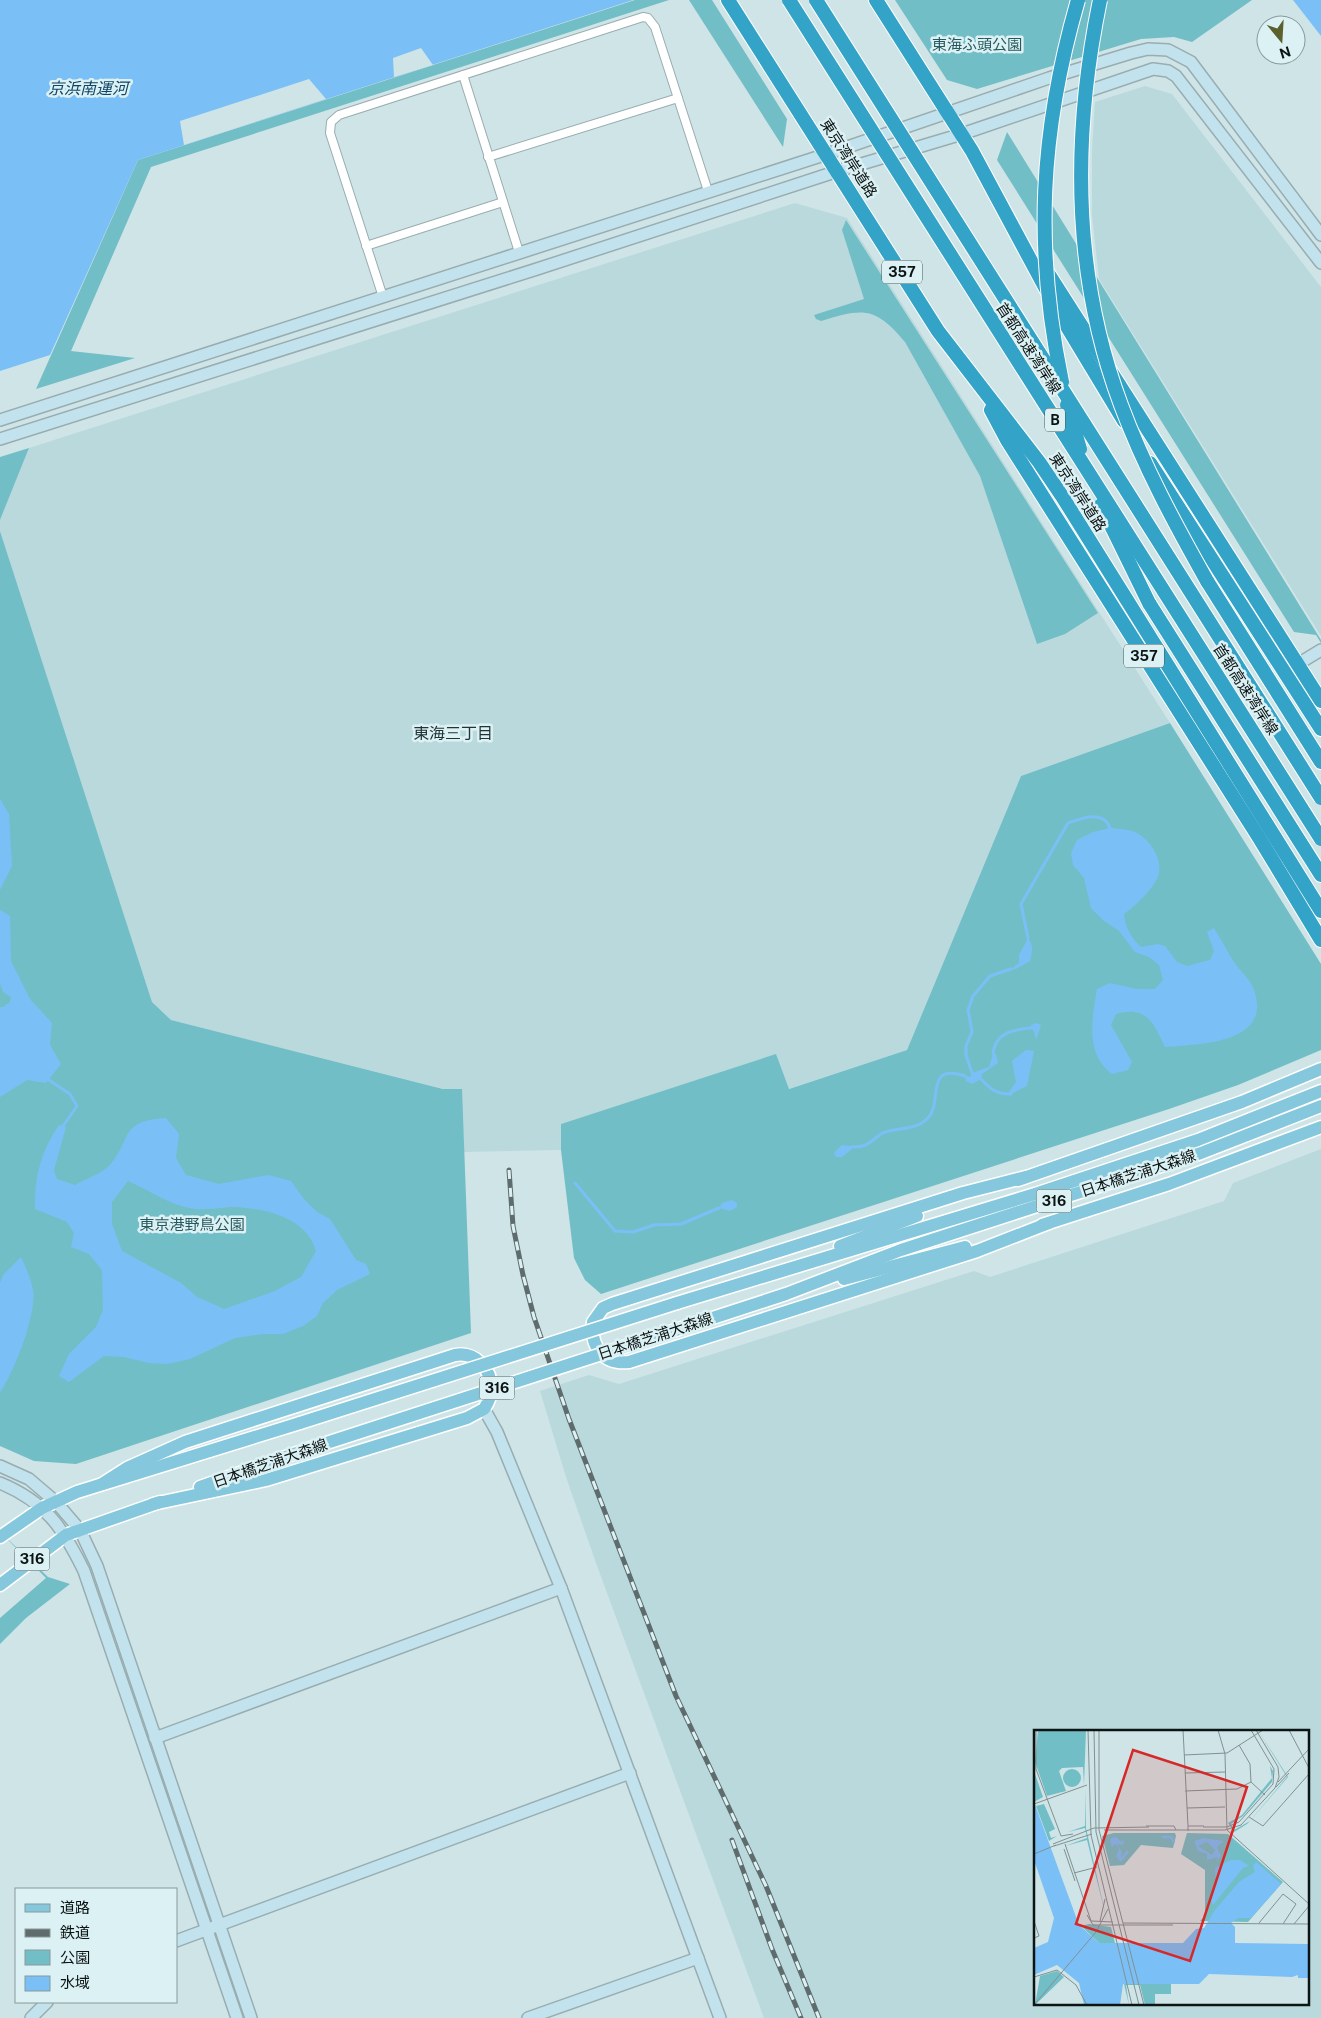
<svg xmlns="http://www.w3.org/2000/svg" width="1321" height="2018" font-family="'Public Sans','Noto Sans JP',sans-serif">
	<rect width="100%" height="100%" fill="#cfe4e6"/>
	<g fill="#bad9dc" fill-rule="evenodd">
		<path d="M 1145,86 L 1172,94 L 1321,287 L 1321,636 L 1099,279 L 1092,215 L 1092,151 L 1095,102 Z"/>
		<path d="M 795,203 L 847,218 L 1170,723 L 1021,776 L 907,1050 L 788,1089 L 776,1055 L 561,1124 L 561,1150 L 464,1152 L 461,1089 L 444,1089 L 171,1020 L 152,1002 L 0,531 L 0,520 L 29,448 Z"/>
		<path d="M 1321,1149 L 1321,2018 L 764,2018 L 596,1563 L 566,1477 L 540,1391 L 589,1375 L 619,1384 L 974,1271 L 990,1277 L 1224,1201 L 1233,1183 ZM 1035,1732 L 1307,1732 L 1307,2004 L 1035,2004 Z"/>
	</g>
	<g fill="#72bec7">
		<path d="M 635,0 L 669,0 L 151,167 L 71,351 L 135,358 L 36,389 L 138,160 Z"/>
		<path d="M 689,0 L 712,0 L 787,119 L 783,147 Z"/>
		<path d="M 895,0 L 1252,0 L 1192,42 L 1174,37 L 1141,39 L 977,89 L 947,80 Z"/>
		<path d="M 1007,132 L 1321,640 L 1321,643 L 1316,635 L 1294,632 L 997,160 Z"/>
		<path d="M 846,220 L 1098,613 L 1065,634 L 1037,644 L 980,476 L 905,342 C 875,306 863,308 821,321 L 816,319 L 814,315 L 864,299 L 842,230 Z"/>
		<path d="M 29,448 L 0,520 L 0,457 Z"/>
		<path d="M 0,531 L 152,1002 L 171,1020 L 443,1089 L 462,1089 L 471,1333 L 76,1464 L 34,1461 L 0,1446 Z"/>
		<path d="M 1170,723 L 1321,964 L 1321,1050 L 1238,1085 L 1169,1109 L 601,1294 L 585,1280 L 574,1258 L 561,1150 L 561,1124 L 776,1054 L 789,1089 L 907,1050 L 1021,776 Z"/>
		<path d="M 0,1532 L 48,1577 L 70,1584 L 26,1618 L 0,1644 L 0,1618 L 46,1578 Z"/>
	</g>
	<g fill="#7ac0f6" fill-rule="evenodd">
		<path d="M 0,0 L 633,0 L 138,160 L 50,355 L 0,371 Z"/>
		<path d="M 1293,0 L 1321,0 L 1321,36 Z"/>
		<path d="M 0,799 L 9,814 L 12,866 L 0,890 Z"/>
		<path d="M 1110,828 C 1119,829 1130,829 1137,833 C 1150,840 1162,858 1159,873 C 1157,886 1134,907 1124,914 C 1125,927 1131,938 1141,947 L 1158,944 L 1165,946 L 1177,962 L 1187,966 L 1210,960 L 1214,951 L 1207,932 L 1214,928 C 1221,939 1227,951 1234,962 C 1240,972 1250,978 1254,990 C 1273,1044 1199,1044 1165,1047 C 1153,1021 1146,1006 1116,1014 L 1111,1025 L 1132,1062 L 1128,1070 L 1112,1074 C 1085,1054 1092,1019 1097,989 L 1110,983 L 1137,989 L 1155,989 L 1163,980 L 1159,965 L 1149,957 L 1135,952 L 1119,931 L 1103,920 L 1091,908 L 1084,878 L 1073,865 L 1071,853 L 1077,840 L 1093,832 Z"/>
		<path d="M 0,910 L 10,916 L 11,961 L 30,999 L 52,1023 L 50,1045 L 61,1064 L 46,1083 L 27,1080 L 0,1097 L 0,1007 L 3,1007 L 10,1002 L 11,997 L 3,992 L 0,983 Z"/>
		<path d="M 1028,938 C 1034,946 1032,951 1030,961 L 1016,969 L 1011,969 L 1019,963 L 1019,955 Z"/>
		<path d="M 1037,1023 L 1041,1025 L 1036,1040 L 1034,1031 L 1030,1028 L 1031,1025 Z"/>
		<path d="M 1026,1050 L 1034,1051 L 1027,1086 L 1011,1094 L 1009,1092 L 1016,1082 L 1012,1061 Z"/>
		<path d="M 993,1054 L 996,1054 L 998,1063 L 982,1074 L 981,1079 L 972,1084 L 966,1081 L 965,1076 L 970,1077 L 972,1073 L 989,1067 Z"/>
		<path d="M 166,1118 L 179,1134 L 176,1158 L 186,1175 L 219,1184 L 268,1175 L 291,1181 L 303,1198 L 317,1212 L 330,1219 L 356,1260 L 366,1264 L 370,1274 L 337,1290 L 323,1303 L 317,1316 L 303,1326 L 283,1334 L 263,1334 L 235,1338 L 190,1359 L 167,1364 L 149,1363 L 124,1357 L 104,1356 L 69,1382 L 59,1376 L 69,1354 L 96,1327 L 103,1310 L 102,1270 L 89,1254 L 71,1247 L 74,1233 L 67,1222 L 35,1209 C 34,1178 41,1151 59,1125 L 66,1127 L 54,1170 L 57,1179 L 75,1185 C 85,1179 101,1174 109,1166 C 133,1139 118,1121 166,1118 ZM 128,1181 C 149,1190 171,1206 195,1209 C 207,1210 219,1208 230,1207 C 262,1207 307,1217 316,1251 L 301,1277 L 275,1291 L 224,1309 L 197,1297 L 181,1283 L 122,1251 L 112,1224 L 112,1202 Z"/>
		<path d="M 842,1145 L 851,1146 L 852,1149 L 842,1157 L 836,1157 L 834,1153 Z"/>
		<path d="M 732,1200 L 737,1203 L 737,1207 L 730,1211 L 719,1208 L 722,1203 Z"/>
		<path d="M 21,1257 C 26,1268 31,1279 33,1290 C 37,1314 14,1372 0,1392 L 0,1283 L 3,1275 Z"/>
	</g>
	<g fill="#cfe4e6">
		<path d="M 421,48 L 433,65 L 394,77 L 393,58 Z"/>
		<path d="M 309,79 L 326,99 L 184,145 L 180,121 Z"/>
	</g>
	<g fill="none" stroke-linecap="round" stroke-linejoin="round">
		<g stroke="#7ac0f6" stroke-width="3">
			<path d="M 1028,938 L 1021,904 L 1068,823 C 1083,818 1103,810 1110,828"/>
			<path d="M 993,1054 C 995,1033 1012,1030 1030,1028"/>
			<path d="M 972,1073 L 966,1055 L 966,1046 L 972,1032 L 968,1010 L 973,996 L 990,976 L 1011,969"/>
			<path d="M 981,1079 C 991,1090 997,1094 1011,1094"/>
			<path d="M 49,1080 L 70,1094 L 77,1106 L 63,1126"/>
			<path d="M 851,1147 C 869,1147 868,1143 881,1134 C 891,1127 915,1132 928,1118 C 943,1103 924,1062 965,1076"/>
			<path d="M 575,1183 L 615,1231 L 633,1232 L 654,1225 L 681,1224 L 719,1208"/>
		</g>
		<g stroke="#99adb0" stroke-width="10">
			<g id="street">
				<path d="M 463,75 L 519,252"/>
				<path d="M 488,157 L 678,98"/>
				<path d="M 366,246 L 503,202"/>
				<path d="M 383,297 L 330,133 L 331,122 L 339,115 L 643,17 L 648,18 L 655,27 L 708,191"/>
			</g>
		</g>
		<g stroke="#99adb0" stroke-width="14">
			<g id="secondary">
				<path d="M 0,420 L 827,154 L 1049,78 L 1131,53 L 1148,49 L 1168,50 L 1191,62 L 1321,235"/>
				<path d="M 0,439 L 537,269 L 838,171 L 962,134 L 1153,69 L 1168,71 L 1176,76 L 1321,263"/>
				<path d="M 1298,664 L 1321,650"/>
				<path d="M 484,1409 L 497,1432 L 561,1588 L 720,2018"/>
				<path d="M 0,1466 L 29,1479 L 56,1502 L 80,1530 L 97,1566 L 251,2018"/>
				<path d="M 0,1483 C 46,1502 63,1528 84,1571 L 237,2018"/>
				<path d="M 155,1738 L 561,1588"/>
				<path d="M 176,1941 L 630,1773"/>
				<path d="M 31,2018 L 47,2002"/>
				<path d="M 528,2018 L 698,1958"/>
			</g>
		</g>
		<g stroke="#fff" stroke-width="15">
			<g id="primary">
				<path d="M 1026,1177 L 963,1193 L 612,1304 L 603,1308 L 593,1322 C 590,1346 603,1365 629,1362 L 977,1251 L 1049,1223"/>
				<path d="M 1018,1180 L 1242,1102 L 1321,1069"/>
				<path d="M 1042,1225 L 1169,1184 L 1321,1127"/>
				<path d="M 840,1246 L 917,1216"/>
				<path d="M 844,1279 L 965,1247"/>
				<path d="M 677,1303 L 1035,1194 L 1198,1140 L 1321,1091"/>
				<path d="M 685,1327 L 786,1294 L 901,1250 L 1201,1153 L 1321,1106"/>
				<path d="M 102,1484 L 127,1468 L 185,1442 L 455,1355 C 475,1351 493,1370 491,1391 C 491,1398 487,1404 484,1409 L 467,1418 L 266,1480 L 153,1504"/>
				<path d="M 200,1487 L 308,1449"/>
				<path d="M 0,1537 L 42,1508 L 77,1492 L 300,1423"/>
				<path d="M 0,1585 L 66,1535 L 160,1502"/>
			</g>
		</g>
		<g stroke="#fff" stroke-width="16">
			<g id="highway">
				<path d="M 728,0 L 938,331 L 1039,462 L 1062,496 L 1321,911"/>
				<path d="M 876,0 L 972,151 L 1060,315 L 1124,421"/>
				<path d="M 1044,267 L 1321,701"/>
				<path d="M 991,410 L 1007,440 L 1258,836 L 1321,940"/>
				<path d="M 1150,463 L 1321,729"/>
				<path d="M 1207,581 L 1321,762"/>
				<path d="M 1149,603 L 1321,875"/>
			</g>
		</g>
		<use href="#street" stroke="#fff" stroke-width="8"/>
		<use href="#secondary" stroke="#c2e3ee" stroke-width="11"/>
		<use href="#primary" stroke="#85c8dd" stroke-width="12"/>
		<use href="#highway" stroke="#33a3c7" stroke-width="14"/>
		<g stroke="#5f6c6d" stroke-width="5">
			<g id="rail">
				<path d="M 509,1170 L 513,1226 L 523,1275 L 534,1317 L 569,1419 L 676,1696 L 766,1886 L 819,2018"/>
				<path d="M 732,1840 L 772,1949 L 801,2018"/>
			</g>
		</g>
		<use href="#rail" stroke="#dcf1f4" stroke-width="3" stroke-dasharray="9" stroke-linecap="butt"/>
		<g stroke="#fff" stroke-width="15" stroke-linecap="butt">
			<g id="primary-bridge">
				<path d="M 300,1423 L 677,1303"/>
				<path d="M 308,1449 L 685,1327"/>
			</g>
		</g>
		<g stroke="#fff" stroke-width="16" stroke-linecap="butt">
			<g id="highway-bridge">
				<path d="M 789,0 L 1321,839"/>
				<path d="M 816,0 L 1321,798"/>
				<path d="M 1100,0 C 1072,136 1072,274 1121,405 C 1144,467 1175,524 1207,581"/>
				<path d="M 1062,382 C 1034,247 1040,132 1078,0"/>
				<path d="M 1067,405 L 1080,449"/>
				<path d="M 1101,505 L 1149,603"/>
			</g>
		</g>
		<use href="#primary-bridge" stroke="#85c8dd" stroke-width="12"/>
		<use href="#highway-bridge" stroke="#33a3c7" stroke-width="14"/>
	</g>
	<g text-anchor="middle" dominant-baseline="central" stroke-width="5" stroke-linejoin="round" paint-order="stroke">
		<g fill="#dcf1f4" stroke="#4a5657" stroke-width="1">
			<rect x="882" y="260.5" width="40" height="23" rx="4"/>
			<rect x="1045" y="408.5" width="20" height="23" rx="4"/>
			<rect x="1124" y="644.5" width="40" height="23" rx="4"/>
			<rect x="1036.5" y="1189.5" width="35" height="23" rx="4"/>
			<rect x="479.5" y="1376.5" width="35" height="23" rx="4"/>
			<rect x="14.5" y="1547.5" width="35" height="23" rx="4"/>
		</g>
		<g font-size="14" font-weight="bold" fill="#0c1414">
			<text x="902" y="272">357</text>
			<text x="1055" y="420">B</text>
			<text x="1144" y="656">357</text>
			<text x="1054" y="1201">316</text>
			<text x="497" y="1388">316</text>
			<text x="32" y="1559">316</text>
		</g>
		<g font-size="15" fill="#27585e" stroke="#dcf1f4">
			<text x="977" y="44">東海ふ頭公園</text>
			<text x="192" y="1224">東京港野鳥公園</text>
		</g>
		<g font-size="15" fill="#0c1414" stroke="#dcf1f4">
			<text transform="translate(849 158) rotate(57)">東京湾岸道路</text>
			<text transform="translate(1029 348) rotate(57)">首都高速湾岸線</text>
			<text transform="translate(1078 492) rotate(57)">東京湾岸道路</text>
			<text transform="translate(1246 689) rotate(57)">首都高速湾岸線</text>
			<text transform="translate(1138 1173) rotate(-18)">日本橋芝浦大森線</text>
			<text transform="translate(655 1336) rotate(-18)">日本橋芝浦大森線</text>
			<text transform="translate(270 1463) rotate(-19)">日本橋芝浦大森線</text>
		</g>
		<g font-size="16" font-style="italic" fill="#0e4467" stroke="#dcf1f4">
			<text x="88" y="88">京浜南運河</text>
		</g>
		<g font-size="16" fill="#213335" stroke="#dcf1f4">
			<text x="453" y="733">東海三丁目</text>
		</g>
	</g>
	<g transform="translate(1034 1730)">
		<rect width="275" height="275" fill="#cfe4e6"/>
		<path d="M 4,0 L 52,0 L 50,55 L 49,37 L 28,38 L 25,41 L 32,61 L 13,66 L 1,32 ZM 214,0 L 239,41 L 238,52 L 209,86 L 197,94 L 200,100 L 216,91 L 253,47 L 224,0 L 254,47 L 216,91 L 213,94 L 200,102 L 194,93 L 208,85 L 238,48 L 236,36 ZM29 48a9 9 0 1 1 18 0a9 9 0 1 1-18 0ZM 0,41 L 9,67 L 0,72 ZM 51,59 L 52,98 L 73,191 L 53,110 L 31,116 L 53,108 L 51,98 L 34,102 L 51,96 ZM 10,74 L 21,99 L 15,102 L 17,108 L 23,106 L 15,111 L 2,76 ZM 80,103 L 141,103 L 142,106 L 139,118 L 107,115 L 90,135 L 76,136 L 68,106 ZM 153,103 L 194,104 L 249,152 L 214,192 L 166,191 L 171,186 L 171,140 L 147,124 ZM 55,194 L 77,197 L 81,213 L 65,213 L 47,196 ZM 23,241 L 30,247 L 1,275 L 6,246 ZM 90,254 L 137,254 L 137,264 L 121,264 L 121,275 L 111,275 L 106,255 L 92,255 L 95,275 Z" fill="#72bec7"/>
		<path d="M 0,72 L 45,195 L 65,213 L 149,213 L 162,199 L 170,198 L 181,180 L 205,152 L 221,142 L 219,136 L 222,132 L 247,154 L 217,188 L 204,188 L 197,193 L 201,197 L 201,213 L 275,214 L 275,248 L 264,248 L 264,245 L 258,247 L 175,244 L 165,254 L 89,254 L 86,275 L 50,275 L 45,253 L 23,235 L 0,245 L 0,218 L 14,212 L 20,188 L 0,130 ZM 82,107 L 88,112 L 91,108 L 89,115 L 83,114 L 88,122 L 87,128 L 82,127 L 85,118 L 81,114 L 78,117 L 76,112 L 77,108 ZM 169,108 L 190,111 L 183,117 L 187,126 L 182,132 L 184,127 L 173,130 L 173,124 L 164,121 L 160,111 ZM 173,112 L 181,120 L 178,125 L 164,116 ZM 197,130 L 206,130 L 215,136 L 209,138 L 179,175 L 177,170 L 182,153 L 181,138 Z" fill="#7ac0f6" fill-rule="evenodd"/>
		<path fill="none" stroke="#7ac0f6" stroke-width="2.5" d="M 128,107 L 137,107 L 140,113M 84,128 L 87,130 L 94,121"/>
		<path fill="none" stroke="#819192" stroke-width="1" d="M 2,0 L 2,39 L 27,106 L 39,104M 54,0 L 57,105 L 98,275M 60,0 L 62,102 L 105,275M 65,0 L 65,100 L 110,275M 149,0 L 154,96M 184,0 L 191,24 L 193,100 L 275,174M 255,0 L 275,38M 205,15 L 216,34 L 217,52 L 231,65M 150,25 L 193,23 L 229,0M 151,43 L 191,42M 244,52 L 275,19M 242,57 L 255,43M 151,61 L 203,59 L 217,52M 0,74 L 53,55M 153,78 L 191,77M 215,87 L 229,96 L 275,44M 112,96 L 140,96 L 142,100M 169,97 L 193,97 L 205,92 L 239,54 L 240,39 L 217,0M 70,100 L 191,100 L 207,95 L 241,58 L 245,47 L 244,37 L 222,0M 154,101 L 154,96 L 170,96M 19,114 L 60,98 L 115,97M 31,114 L 57,191 L 79,192M 20,116 L 58,104M 30,119 L 41,151M 0,124 L 22,115M 40,143 L 63,137M 53,185 L 59,195 L 139,195M 0,191 L 5,206 L 0,208M 66,191 L 71,169M 89,193 L 275,194M 225,193 L 249,164 L 262,174 L 249,194M 260,194 L 275,176M 0,247 L 23,240 L 42,255 L 53,275M 0,275 L 62,202 L 74,179"/>
		<path fill="#d62828" fill-opacity="0.15" stroke="#d62828" stroke-width="2.5" d="M 99,20 L 213,57 L 156,231 L 42,194 Z"/>
		<rect width="275" height="275" fill="none" stroke="#0c1414" stroke-width="2.5"/>
	</g>
	<rect x="15" y="1888" width="162" height="115" fill="#dcf1f4" stroke="#89999a"/>
	<rect x="25" y="1904" width="25" height="8" fill="#85c8dd" stroke="#89999a"/>
	<text x="60" y="1913" font-size="15" fill="#0c1414">道路</text>
	<rect x="25" y="1929" width="25" height="8" fill="#5f6c6d" stroke="#89999a"/>
	<text x="60" y="1938" font-size="15" fill="#0c1414">鉄道</text>
	<rect x="25" y="1950" width="25" height="15" fill="#72bec7" stroke="#89999a"/>
	<text x="60" y="1963" font-size="15" fill="#0c1414">公園</text>
	<rect x="25" y="1976" width="25" height="15" fill="#7ac0f6" stroke="#89999a"/>
	<text x="60" y="1988" font-size="15" fill="#0c1414">水域</text>
	<g transform="translate(1281 40) rotate(162)"><circle r="24" fill="#dcf1f4" stroke="#89999a"/>
	<path d="M0-4L9 19L0 12L-9 19Z" fill="#5c602d"/>
	<text y="-8" font-size="14" font-weight="bold" text-anchor="middle" fill="#0c1414">N</text>
	</g>
</svg>
